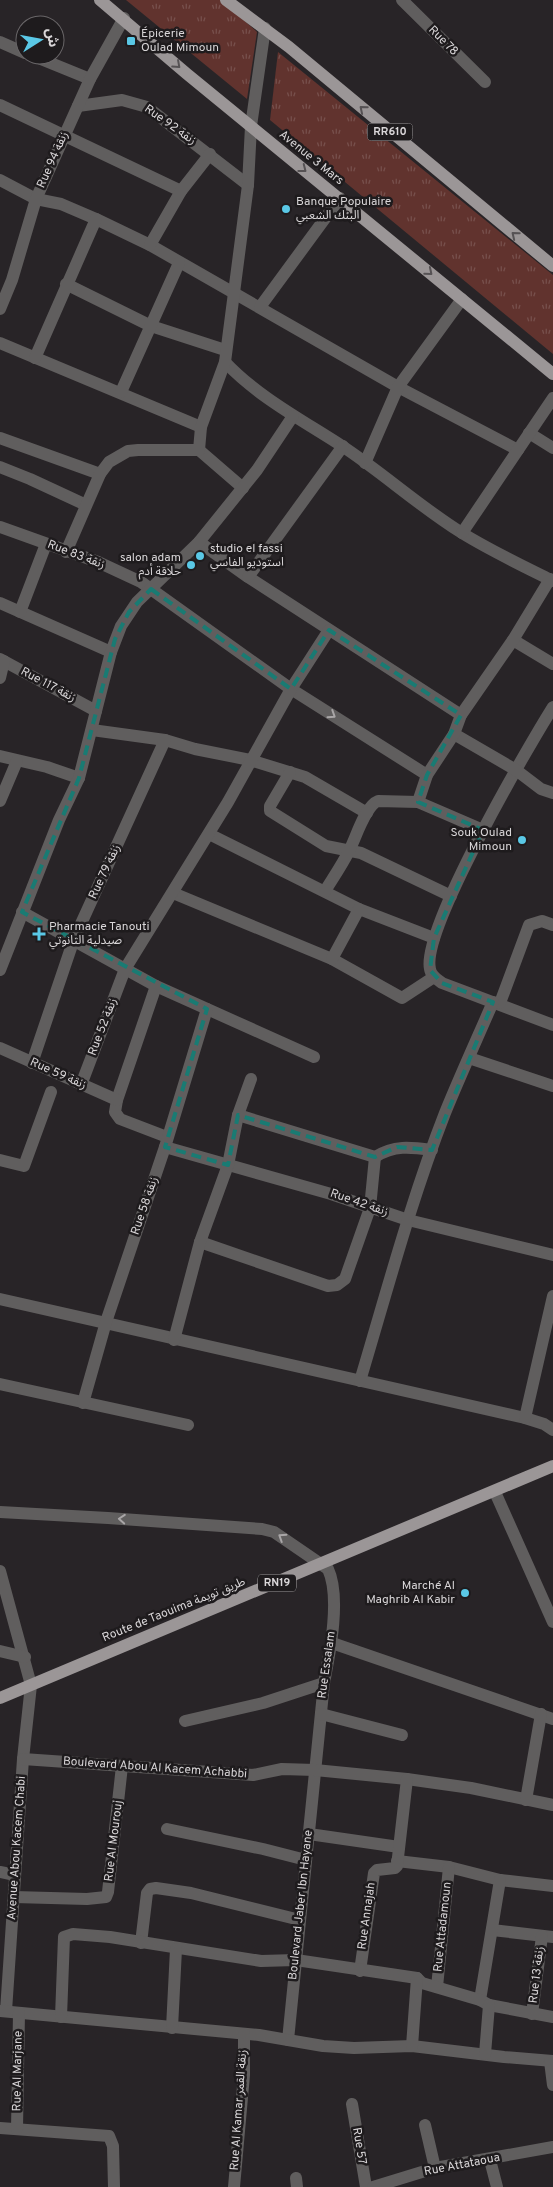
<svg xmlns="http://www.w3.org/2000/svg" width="553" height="2187" font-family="Overpass,'Noto Sans Arabic',sans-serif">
	<defs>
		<pattern id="grass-tufts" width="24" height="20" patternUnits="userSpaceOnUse" patternTransform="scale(1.25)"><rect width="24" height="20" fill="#61332e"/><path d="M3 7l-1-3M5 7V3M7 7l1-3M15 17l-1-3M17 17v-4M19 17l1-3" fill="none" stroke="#77504c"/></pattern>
	</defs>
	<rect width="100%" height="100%" fill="#282427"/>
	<g fill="url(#grass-tufts)">
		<path d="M 126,0 L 221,0 L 257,32 L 247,99 Z"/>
		<path d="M 278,52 L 553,275 L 553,354 L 270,120 Z"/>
	</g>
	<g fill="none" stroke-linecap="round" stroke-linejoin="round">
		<g stroke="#605e5e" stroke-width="12">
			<path d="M 402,0 L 485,82"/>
			<path d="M 0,42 L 25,53"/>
			<path d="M 31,55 L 90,79"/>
			<path d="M 0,105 L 181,191"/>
			<path d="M 78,106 L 122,100 L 147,107 L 248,185"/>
			<path d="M 0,180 L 36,199 L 61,204 L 96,219 L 150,245 L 398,387 L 518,450"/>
			<path d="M 150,245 L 181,191 L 210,154"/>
			<path d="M 66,284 L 151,326 L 225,350"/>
			<path d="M 260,307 L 340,198"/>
			<path d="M 0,309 L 12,280 L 36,199 L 90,79 L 124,18"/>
			<path d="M 0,343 L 201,427"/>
			<path d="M 35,358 L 96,219"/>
			<path d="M 225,362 C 258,397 302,420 342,446 C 383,473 420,507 462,533 C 491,551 523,566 553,581"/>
			<path d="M 121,392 L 179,263"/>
			<path d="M 529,433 L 553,448"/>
			<path d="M 0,438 L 100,474"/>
			<path d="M 199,450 L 243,488"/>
			<path d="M 365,463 L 398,387 L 462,299"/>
			<path d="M 0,467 L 30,479 L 86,505"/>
			<path d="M 0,527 L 98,562 L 141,582 L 291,689 L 427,775"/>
			<path d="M 462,533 L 553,398"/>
			<path d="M 199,542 L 248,577 L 461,715"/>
			<path d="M 66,552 L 100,474 L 109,462 L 128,451 L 138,450 L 199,450 L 201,427 L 225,362 L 248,185 L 251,126 L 265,28"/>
			<path d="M 248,577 L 343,446"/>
			<path d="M 0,603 L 111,652"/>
			<path d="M 20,612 L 46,544"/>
			<path d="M 513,640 L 553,664"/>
			<path d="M 0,659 L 96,711"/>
			<path d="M 0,678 L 4,661"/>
			<path d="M 553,707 C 528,747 421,930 430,969 C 431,976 437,979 442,983 L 553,1025"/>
			<path d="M 92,730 L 165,740 L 195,749 L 250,760 L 305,777 L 367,813"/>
			<path d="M 454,734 L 516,770 L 541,789 L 553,793"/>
			<path d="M 0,756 L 47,767 L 79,778"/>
			<path d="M 290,772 L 270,806 L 270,811 L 326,846 L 361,853 L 451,896"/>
			<path d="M 0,801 L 17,761"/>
			<path d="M 418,802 L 427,775 L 454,734 L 461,715 L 513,640 L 550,579"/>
			<path d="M 209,834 L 359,909 L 434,938"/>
			<path d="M 325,891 C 333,878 342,865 349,851 C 356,838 365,806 378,801 L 418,802 L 483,830"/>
			<path d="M 173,893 L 332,959 L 402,998 L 434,977"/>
			<path d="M 22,912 L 156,986 L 314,1057"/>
			<path d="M 332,959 L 359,909"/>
			<path d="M 0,970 L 59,820 L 79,778 L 111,652 L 121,626 L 137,602 L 199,542 L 257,470 L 293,416"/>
			<path d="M 156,986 L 117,1100 L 115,1112 L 120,1119 L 167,1137"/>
			<path d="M 500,1003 L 529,925 L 542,921 L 553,925"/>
			<path d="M 0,1048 L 117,1100"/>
			<path d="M 469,1058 L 553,1086"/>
			<path d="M 32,1063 L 74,939 L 165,740"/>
			<path d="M 81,1085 L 125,969 L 228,802 L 291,689 L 329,630"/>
			<path d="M 238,1115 L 375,1157 C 394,1145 410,1147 432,1150"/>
			<path d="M 165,1147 L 331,1194 L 408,1220 L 553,1255"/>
			<path d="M 0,1160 L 24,1166 L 51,1092"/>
			<path d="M 200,1242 L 328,1286 L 337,1285 L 345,1279 L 370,1208 L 375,1157"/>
			<path d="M 0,1299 L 525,1418 L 544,1424 L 553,1430"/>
			<path d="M 174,1340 L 200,1242 L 228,1165 L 238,1115 L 251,1079"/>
			<path d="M 360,1381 C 387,1291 411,1200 445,1113 C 460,1076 477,1039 493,1002"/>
			<path d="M 0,1384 L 188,1425"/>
			<path d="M 83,1403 L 106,1322 L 165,1147 L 207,1009"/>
			<path d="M 525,1418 L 553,1296"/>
			<path d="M 495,1492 L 553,1622"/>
			<path d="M 0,1512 L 108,1518 L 262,1529 L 274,1532 L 328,1569 C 341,1597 330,1652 324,1683 L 288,2040"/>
			<path d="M 0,1571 L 31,1685 L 23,1759 L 6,2011"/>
			<path d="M 332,1643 L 553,1719"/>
			<path d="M 0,1651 L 25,1657"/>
			<path d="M 321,1714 L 402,1735"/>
			<path d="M 185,1721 L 263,1703 L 324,1683"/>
			<path d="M 23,1759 L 253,1775 L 282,1769 L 315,1770 L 407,1779 L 471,1788 L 553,1805"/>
			<path d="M 526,1800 L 541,1714"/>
			<path d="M 167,1829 L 263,1849 L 306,1860"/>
			<path d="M 309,1834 L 399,1847"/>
			<path d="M 397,1861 L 449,1867 L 500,1880 L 553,1886"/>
			<path d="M 0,1872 L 15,1875"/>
			<path d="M 14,1897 L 87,1899 L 106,1897 L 108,1892 L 122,1766"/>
			<path d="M 492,1930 L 553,1937"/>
			<path d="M 141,1943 L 147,1893 L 150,1889 L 156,1888 L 191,1893 L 300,1920"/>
			<path d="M 360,1971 L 374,1873 L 377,1870 L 395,1868 L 397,1866 L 407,1779"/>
			<path d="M 437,1987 L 449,1867"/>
			<path d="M 480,2000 L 500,1880"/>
			<path d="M 0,2011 L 259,2035 L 323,2046 L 354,2048 L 412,2046 L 504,2057 L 553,2061"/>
			<path d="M 532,2014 L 542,1936"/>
			<path d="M 61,2017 L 64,1937 L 73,1934 L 110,1937 L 261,1961 L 296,1960 L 417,1978 L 422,1983 L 480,2000 L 489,2005 L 553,2017"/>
			<path d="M 172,2028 L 176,1949"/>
			<path d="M 412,2046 L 417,1978"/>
			<path d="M 485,2054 L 489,2005"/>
			<path d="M 550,2061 L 553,2085"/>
			<path d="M 352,2104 L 366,2187"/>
			<path d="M 425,2125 L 435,2168"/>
			<path d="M 0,2128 L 109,2136 L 113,2146 L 114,2187"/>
			<path d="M 17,2129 L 19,2013"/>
			<path d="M 490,2160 L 497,2187"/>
			<path d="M 296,2178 L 297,2187"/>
			<path d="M 234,2187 L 244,2075 L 244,2034"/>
			<path d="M 373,2187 L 435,2168 L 553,2147"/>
		</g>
		<g stroke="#9b9697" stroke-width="12">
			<path d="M 100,0 L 187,74 L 553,374"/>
			<path d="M 226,0 L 289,47 L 553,266"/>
			<path d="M 0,1698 L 553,1466"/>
		</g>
	</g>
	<defs><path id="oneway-chevron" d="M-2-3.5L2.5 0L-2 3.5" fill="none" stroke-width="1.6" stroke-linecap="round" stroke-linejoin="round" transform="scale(1.25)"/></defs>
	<g stroke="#565254">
		<use href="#oneway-chevron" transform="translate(177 65) rotate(42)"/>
		<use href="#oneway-chevron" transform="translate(363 109) rotate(-140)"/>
		<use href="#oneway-chevron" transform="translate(303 169) rotate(38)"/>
		<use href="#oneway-chevron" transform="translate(515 235) rotate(-141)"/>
		<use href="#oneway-chevron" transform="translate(429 272) rotate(40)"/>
	</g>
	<g stroke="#a9a6a7">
		<use href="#oneway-chevron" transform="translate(332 715) rotate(33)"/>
		<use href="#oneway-chevron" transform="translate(122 1519) rotate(-176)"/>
		<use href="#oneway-chevron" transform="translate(282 1537) rotate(-147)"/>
	</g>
	<path fill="none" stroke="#197b73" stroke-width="4" stroke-dasharray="10 6" stroke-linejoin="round" d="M 151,589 L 291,689 L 329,630 L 461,715 L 427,775 L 418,802 L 483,830 L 434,938 L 430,970 L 442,983 L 493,1002 L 432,1150 L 397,1147 L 375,1157 L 238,1115 L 228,1165 L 165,1147 L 207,1009 L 22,912 L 79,778 L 115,639 L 129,612 Z"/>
	<g fill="#5ac8e6" stroke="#1e1b1d" stroke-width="2">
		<rect x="126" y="36" width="10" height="10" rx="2.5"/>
		<circle cx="286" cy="209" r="5"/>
		<circle cx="200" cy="556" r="5"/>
		<circle cx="191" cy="565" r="5"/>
		<circle cx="522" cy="840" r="5"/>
		<path d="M36.5 926.5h5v5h5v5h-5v5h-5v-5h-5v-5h5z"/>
		<circle cx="465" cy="1593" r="5"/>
	</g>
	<g text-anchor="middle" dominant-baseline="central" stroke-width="5" stroke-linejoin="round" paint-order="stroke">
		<g fill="#1e1b1d" stroke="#a19ea0" stroke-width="1">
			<rect x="367.5" y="123.5" width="45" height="17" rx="4"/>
			<rect x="258" y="1574.5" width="38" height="17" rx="4"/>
		</g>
		<g font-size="11" font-weight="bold" fill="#d9d6d8">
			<text x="390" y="132">RR610</text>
			<text x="277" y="1583">RN19</text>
		</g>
		<g font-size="12" fill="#d9d6d8" stroke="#1e1b1d" text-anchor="start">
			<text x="141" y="34">Épicerie<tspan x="141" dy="14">Oulad Mimoun</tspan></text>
			<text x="296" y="202">Banque Populaire<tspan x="296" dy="14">البنك الشعبي</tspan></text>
			<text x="210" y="549">studio el fassi<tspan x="210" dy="14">استوديو الفاسي</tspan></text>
			<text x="181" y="558" text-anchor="end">salon adam<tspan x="181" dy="14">حلاقة أدم</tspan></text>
			<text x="512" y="833" text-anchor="end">Souk Oulad<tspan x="512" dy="14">Mimoun</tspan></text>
			<text x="49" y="927">Pharmacie Tanouti<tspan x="49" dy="14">صيدلية التانوتي</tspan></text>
			<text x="455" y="1586" text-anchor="end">Marché Al<tspan x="455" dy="14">Maghrib Al Kabir</tspan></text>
		</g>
		<g font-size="12" fill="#d9d6d8" stroke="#1e1b1d">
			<text transform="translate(443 41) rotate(45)">Rue 78</text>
			<text transform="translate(170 125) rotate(35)">Rue 92 زنقة</text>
			<text transform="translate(311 158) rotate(39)">Avenue 3 Mars</text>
			<text transform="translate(53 160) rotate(-66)">Rue 94 زنقة</text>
			<text transform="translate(76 555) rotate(21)">Rue 83 زنقة</text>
			<text transform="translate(48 685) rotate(28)">Rue 117 زنقة</text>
			<text transform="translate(105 872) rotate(-65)">Rue 79 زنقة</text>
			<text transform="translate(103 1027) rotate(-69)">Rue 52 زنقة</text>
			<text transform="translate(58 1074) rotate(24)">Rue 59 زنقة</text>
			<text transform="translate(359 1203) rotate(19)">Rue 42 زنقة</text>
			<text transform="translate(145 1206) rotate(-71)">Rue 58 زنقة</text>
			<text transform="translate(174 1610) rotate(-22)">Route de Taouima طريق تويمة</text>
			<text transform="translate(327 1665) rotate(-82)">Rue Essalam</text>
			<text transform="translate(155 1768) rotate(4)">Boulevard Abou Al Kacem Achabbi</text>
			<text transform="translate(114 1841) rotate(-83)">Rue Al Mourouj</text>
			<text transform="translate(17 1848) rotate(-86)">Avenue Abou Kacem Chabi</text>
			<text transform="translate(301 1905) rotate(-84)">Boulevard Jaber Ibn Hayane</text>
			<text transform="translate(367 1916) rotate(-82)">Rue Annajah</text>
			<text transform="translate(443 1927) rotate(-84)">Rue Attadamoun</text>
			<text transform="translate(537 1975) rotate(-83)">Rue 13 زنقة</text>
			<text transform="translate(18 2071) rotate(-89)">Rue Al Marjane</text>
			<text transform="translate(239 2110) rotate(-86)">Rue Al Kamar زنقة القمر</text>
			<text transform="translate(359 2146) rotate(81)">Rue 57</text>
			<text transform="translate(462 2165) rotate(-11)">Rue Attataoua</text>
		</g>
	</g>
	<g transform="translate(40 40) rotate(79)"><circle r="24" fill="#1e1b1d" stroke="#696668"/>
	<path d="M0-4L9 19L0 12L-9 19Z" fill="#5ac8e6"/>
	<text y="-8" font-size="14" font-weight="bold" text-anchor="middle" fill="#d9d6d8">ش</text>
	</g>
</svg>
